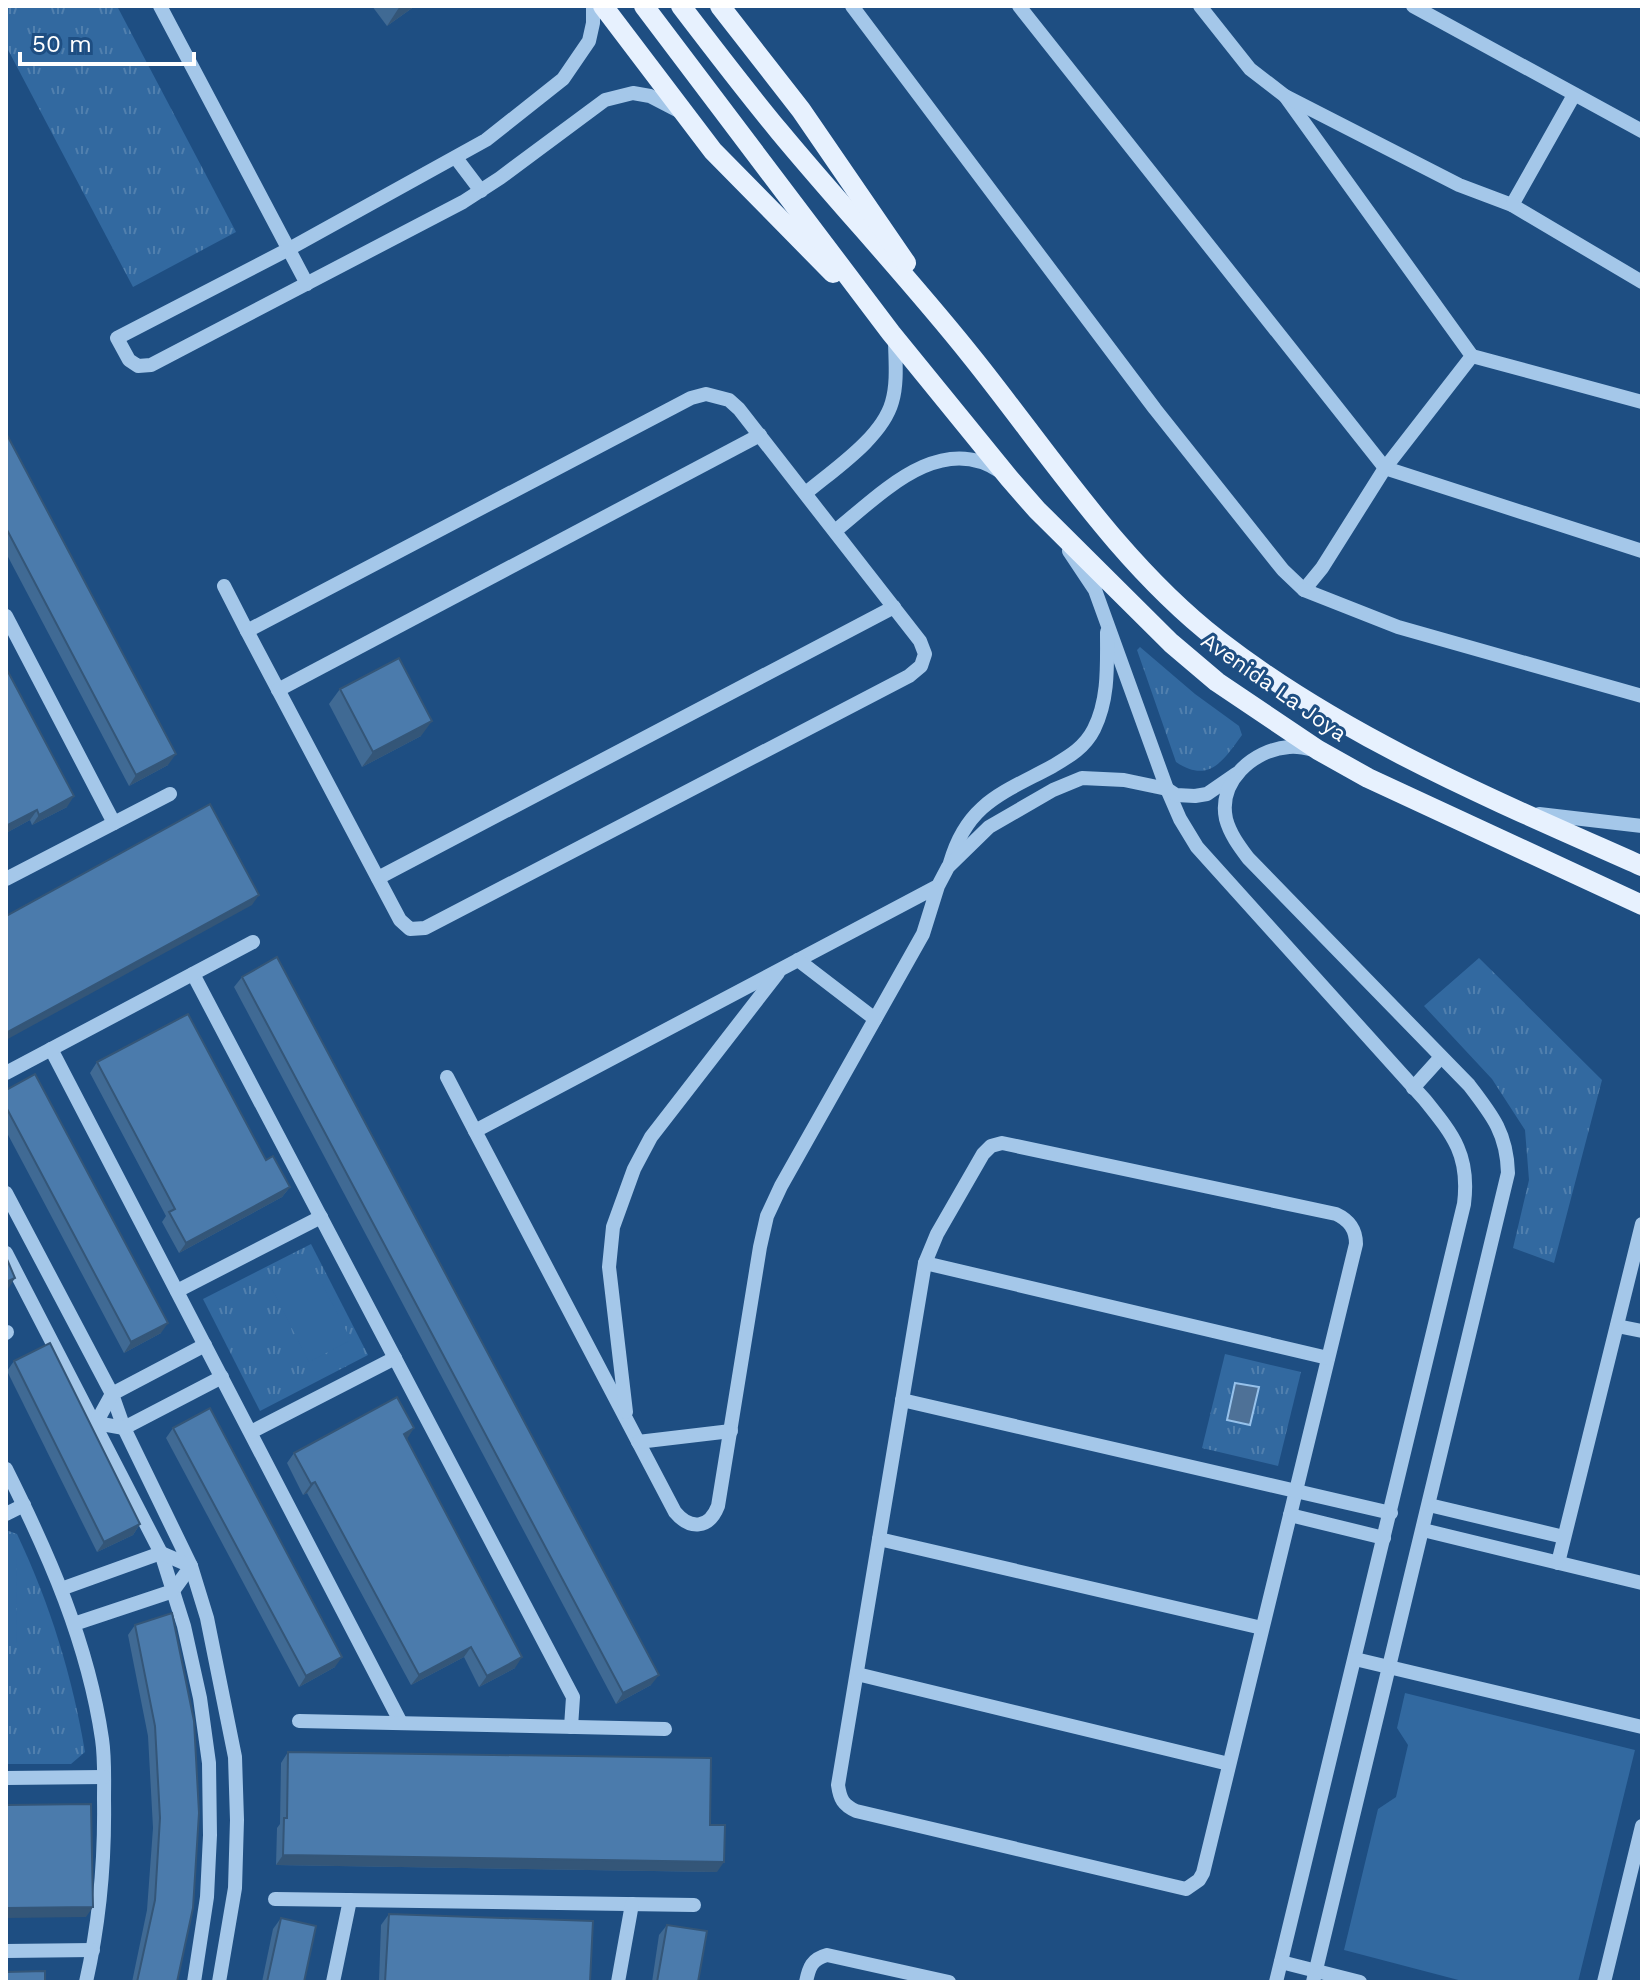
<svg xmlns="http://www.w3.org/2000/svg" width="1648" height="1988" font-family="'Work Sans',sans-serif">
	<defs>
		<pattern id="grass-tufts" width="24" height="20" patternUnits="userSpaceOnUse" patternTransform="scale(2)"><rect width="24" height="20" fill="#3269a0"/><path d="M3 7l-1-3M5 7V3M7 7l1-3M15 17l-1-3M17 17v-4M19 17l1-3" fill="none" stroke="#5180ae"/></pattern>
	</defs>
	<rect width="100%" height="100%" fill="#1e4e82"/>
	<g fill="url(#grass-tufts)">
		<path d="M 6,6 L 117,6 L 236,232 L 133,287 L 6,46 Z"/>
		<path d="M 1140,647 L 1195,694 L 1239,726 L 1242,735 C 1223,761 1209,784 1176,762 L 1137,650 Z"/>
		<path d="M 1479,958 L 1602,1080 L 1554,1263 L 1513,1248 L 1529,1180 L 1525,1130 L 1492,1079 L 1424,1006 Z"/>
		<path d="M 311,1244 L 368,1355 L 260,1411 L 203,1299 Z"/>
		<path d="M 1225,1354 L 1301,1372 L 1278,1466 L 1202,1448 Z"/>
		<path d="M 6,1530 L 17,1534 C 50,1604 72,1675 85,1752 L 71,1764 L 6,1764 Z"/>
	</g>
	<g fill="#3269a0">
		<path d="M 314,1268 L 351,1340 L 309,1362 L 272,1289 Z"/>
		<path d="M 6,1556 L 17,1556 L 16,1645 L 6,1645 Z"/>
		<path d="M 1405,1693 L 1635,1750 L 1578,1982 L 1466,1982 L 1344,1950 L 1378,1809 L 1396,1797 L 1408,1745 L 1397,1728 Z"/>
	</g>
	<path fill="#4e7197" stroke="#97c2eb" stroke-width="2" d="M 1235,1383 L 1259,1387 L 1250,1425 L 1227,1420 Z"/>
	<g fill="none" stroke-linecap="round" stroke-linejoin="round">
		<g stroke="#a4c7e9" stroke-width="14">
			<path d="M 160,6 L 307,284"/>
			<path d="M 593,6 L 593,23 L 589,41 L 563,79 L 486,140 L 289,249 L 117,338 L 129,360 L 138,366 L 151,365 L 463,202 L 500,178 L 605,100 L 633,93 L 650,96 L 677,110"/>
			<path d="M 852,6 L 1155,409 L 1283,570 L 1304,590 L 1322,568 L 1385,468 L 1642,551"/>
			<path d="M 1019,6 L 1385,468 L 1472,356 L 1285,96"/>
			<path d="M 1200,6 L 1250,69 L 1285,96 L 1459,185 L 1512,205 L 1574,95"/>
			<path d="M 1413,6 L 1642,131"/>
			<path d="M 456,158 L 481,191"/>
			<path d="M 1512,205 L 1642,282"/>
			<path d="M 1472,356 L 1642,402"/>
			<path d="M 706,394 L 729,400 L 739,409 L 920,641 L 925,654 L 921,666 L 909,676 L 425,928 L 410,929 L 400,920 L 247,631 L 691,398 Z"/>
			<path d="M 806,493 C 833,470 882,438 892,402 C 898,382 895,358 895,338"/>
			<path d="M 835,531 C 880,495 940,430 1001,472"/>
			<path d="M 1069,551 L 1095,590 L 1167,789 L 1180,819 L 1197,847 L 1425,1100 C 1454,1136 1470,1156 1464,1204 L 1276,1982"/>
			<path d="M 224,586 L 247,631"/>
			<path d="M 1304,590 L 1398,627 L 1642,696"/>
			<path d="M 6,616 L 114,823"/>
			<path d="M 278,690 L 760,435"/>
			<path d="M 1539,814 L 1642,826"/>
			<path d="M 950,863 C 967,803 1003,793 1053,766 C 1070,756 1085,747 1094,729 C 1109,699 1107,665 1107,632"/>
			<path d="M 378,878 L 894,607"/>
			<path d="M 6,879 L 170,794"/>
			<path d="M 938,886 L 475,1131 L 675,1512 C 690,1530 709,1529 718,1506 L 760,1247 L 767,1216 L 781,1186 L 923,934 L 938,886 L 948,867 L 989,827 L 1053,790 L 1082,778 L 1124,780 L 1167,789 L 1176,795 L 1195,796 L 1207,794 L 1236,774"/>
			<path d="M 798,960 L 875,1019"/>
			<path d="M 193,974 L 573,1697 L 571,1727"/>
			<path d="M 51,1049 L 400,1721"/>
			<path d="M 6,1073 L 253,942"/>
			<path d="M 447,1077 L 475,1131"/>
			<path d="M 1413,1088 L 1441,1057"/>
			<path d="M 1002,1143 L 1336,1214 C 1349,1220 1356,1229 1356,1244 L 1203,1873 L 1199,1880 L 1186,1889 L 856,1811 C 843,1805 840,1799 838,1785 L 925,1263 L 937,1234 L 983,1154 L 991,1146 Z"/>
			<path d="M 6,1193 L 112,1394 L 124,1428 L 191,1566 L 207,1618 L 235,1757 L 237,1820 L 235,1888 L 219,1982"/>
			<path d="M 6,1253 L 161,1553 L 184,1626 L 200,1698 L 209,1763 L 210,1835 L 207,1897 L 194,1982"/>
			<path d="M 925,1263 L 1328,1358"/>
			<path d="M 177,1291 L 321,1217"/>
			<path d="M 1617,1326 L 1642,1331"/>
			<path d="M 6,1333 L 7,1332"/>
			<path d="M 205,1345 L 112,1394 L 96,1423 L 124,1428 L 222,1377"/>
			<path d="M 902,1400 L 1391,1513"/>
			<path d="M 626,1412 L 609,1267 L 613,1227 L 634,1169 L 651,1137 L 778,973"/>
			<path d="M 251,1432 L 395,1358"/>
			<path d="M 638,1442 L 731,1431"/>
			<path d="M 6,1469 C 49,1555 88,1643 102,1739 C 105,1759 104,1780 104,1800 C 105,1863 100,1920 86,1982"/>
			<path d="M 1429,1505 L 1564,1537"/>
			<path d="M 6,1514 L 24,1505"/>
			<path d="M 1290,1515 L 1384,1538"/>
			<path d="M 1423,1530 L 1642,1583"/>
			<path d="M 879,1539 L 1262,1628"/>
			<path d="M 1558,1563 L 1642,1224"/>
			<path d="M 61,1589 L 161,1553 L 191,1566 L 173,1591 L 74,1624"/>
			<path d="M 1355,1659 L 1642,1727"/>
			<path d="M 857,1674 L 1229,1764"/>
			<path d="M 299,1721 L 665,1729"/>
			<path d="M 6,1778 L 104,1777"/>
			<path d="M 275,1899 L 694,1905"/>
			<path d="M 6,1951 L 93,1950"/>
			<path d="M 1281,1962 L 1360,1982"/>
			<path d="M 333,1982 L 350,1900"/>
			<path d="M 618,1982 L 632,1904"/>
			<path d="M 806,1982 C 809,1967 812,1959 827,1955 L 949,1982"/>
			<path d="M 1313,1982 L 1508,1173 C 1507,1134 1493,1116 1469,1085 L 1248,858 C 1239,846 1230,834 1226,819 C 1218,782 1252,750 1289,747 C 1297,746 1306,748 1314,750"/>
			<path d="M 1604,1982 L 1642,1826"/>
		</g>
		<g stroke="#e7f1fe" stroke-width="20">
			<path d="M 603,6 L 713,151 L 833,273"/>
			<path d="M 644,6 L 891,333 L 1009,478 L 1037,510 L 1171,643 L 1217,682 L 1318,750 L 1368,778 L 1642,905"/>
			<path d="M 681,6 C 713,48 745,90 779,131 C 842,207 910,279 972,357 C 1049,453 1119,563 1218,640 C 1346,739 1496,801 1642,866"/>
			<path d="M 720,6 L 801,110 L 906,263"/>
		</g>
	</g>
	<g fill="#406a94">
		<path d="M 372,6 L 415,6 L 387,26 Z"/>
		<path d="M 6,433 L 168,765 L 129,786 L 6,553 Z"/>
		<path d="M 6,668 L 67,807 L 32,825 L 30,820 L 6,833 Z"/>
		<path d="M 340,689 L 421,736 L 362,767 L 329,704 Z"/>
		<path d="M 242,977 L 651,1685 L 616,1704 L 234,987 Z"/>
		<path d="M 97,1062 L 266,1160 L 290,1187 L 282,1197 L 179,1253 L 162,1222 L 166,1216 L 90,1073 Z"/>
		<path d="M 6,1090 L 161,1333 L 124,1353 L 6,1131 Z"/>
		<path d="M 14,1361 L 140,1524 L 133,1535 L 97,1552 L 7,1371 Z"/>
		<path d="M 173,1428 L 335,1667 L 299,1687 L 166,1438 Z"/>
		<path d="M 406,1439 L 515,1668 L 479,1687 L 464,1657 L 411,1685 L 307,1493 L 303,1495 L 287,1463 L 294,1453 Z"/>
		<path d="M 135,1625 L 193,1908 L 177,1982 L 132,1982 L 147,1910 L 153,1828 L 148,1736 L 128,1635 Z"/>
		<path d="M 288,1752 L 710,1825 L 717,1872 L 276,1865 L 277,1828 L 280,1824 L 281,1763 Z"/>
		<path d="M 389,1914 L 590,1982 L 379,1982 L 381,1925 Z"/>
		<path d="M 281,1918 L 304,1982 L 262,1982 L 273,1929 Z"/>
		<path d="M 667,1925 L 698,1982 L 652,1982 L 659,1935 Z"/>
	</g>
	<g fill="#345678">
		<path d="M 400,6 L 415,6 L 387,26 Z"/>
		<path d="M 432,721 L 421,736 L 362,767 L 373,752 Z"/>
		<path d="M 176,754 L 168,765 L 129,786 L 136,775 Z"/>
		<path d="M 74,796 L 67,807 L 32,825 L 39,815 Z"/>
		<path d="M 37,810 L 30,820 L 6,833 L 6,826 Z"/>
		<path d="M 259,895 L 252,905 L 6,1040 L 6,1033 Z"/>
		<path d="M 290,1187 L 282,1197 L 179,1253 L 186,1243 Z"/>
		<path d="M 15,1278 L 8,1289 L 6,1290 L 6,1282 Z"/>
		<path d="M 168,1323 L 161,1333 L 124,1353 L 131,1342 Z"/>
		<path d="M 414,1428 L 407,1439 L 396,1444 L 404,1434 Z"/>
		<path d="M 315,1482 L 307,1493 L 303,1495 L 311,1484 Z"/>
		<path d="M 140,1524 L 133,1535 L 97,1552 L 104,1542 Z"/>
		<path d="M 471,1647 L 464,1657 L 411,1685 L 419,1675 Z"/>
		<path d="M 342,1657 L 335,1667 L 299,1687 L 306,1676 Z"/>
		<path d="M 522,1657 L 515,1668 L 479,1687 L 487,1676 Z"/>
		<path d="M 659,1675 L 651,1685 L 616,1704 L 623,1693 Z"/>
		<path d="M 283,1855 L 724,1862 L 717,1872 L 276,1865 Z"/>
		<path d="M 93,1907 L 86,1917 L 6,1918 L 6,1908 Z"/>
	</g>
	<g fill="#4b7bac" stroke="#345678" stroke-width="2">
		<path d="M 6,433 L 176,754 L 136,775 L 6,528 Z"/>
		<path d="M 399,658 L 432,721 L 373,752 L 340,689 Z"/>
		<path d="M 6,668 L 74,796 L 39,815 L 37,810 L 6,826 Z"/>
		<path d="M 210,804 L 259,895 L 6,1033 L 6,916 Z"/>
		<path d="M 277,957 L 659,1675 L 623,1693 L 242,977 Z"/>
		<path d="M 188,1014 L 266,1160 L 273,1156 L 290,1187 L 186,1243 L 169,1212 L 175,1209 L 97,1062 Z"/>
		<path d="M 35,1074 L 168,1323 L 131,1342 L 6,1107 L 6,1090 Z"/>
		<path d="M 6,1257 L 15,1278 L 6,1282 Z"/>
		<path d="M 50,1343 L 140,1524 L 104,1542 L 14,1361 Z"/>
		<path d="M 397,1397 L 414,1428 L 404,1434 L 522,1657 L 487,1676 L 471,1647 L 419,1675 L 315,1482 L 311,1484 L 294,1453 Z"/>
		<path d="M 210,1408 L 342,1657 L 306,1676 L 173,1428 Z"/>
		<path d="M 172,1613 L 194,1721 L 199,1813 L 193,1908 L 177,1982 L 137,1982 L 155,1900 L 160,1818 L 155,1726 L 135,1625 Z"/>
		<path d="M 288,1752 L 711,1758 L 710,1825 L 725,1825 L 724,1862 L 283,1855 L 284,1818 L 287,1818 Z"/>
		<path d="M 91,1804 L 93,1907 L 6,1908 L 6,1805 Z"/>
		<path d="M 389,1914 L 593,1921 L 590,1982 L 385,1982 Z"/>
		<path d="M 281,1918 L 316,1926 L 304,1982 L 267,1982 Z"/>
		<path d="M 667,1925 L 707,1931 L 698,1982 L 657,1982 Z"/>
		<path d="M 45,1971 L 45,1982 L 6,1982 L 6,1972 Z"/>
	</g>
	<g text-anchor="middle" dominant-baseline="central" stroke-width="6" stroke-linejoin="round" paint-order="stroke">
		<g font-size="22" fill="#fff" stroke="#1e4e82">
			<text transform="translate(1274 687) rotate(35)">Avenida La Joya</text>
		</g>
	</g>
	<rect width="1648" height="1988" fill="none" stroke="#ffffff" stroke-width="16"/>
	<path d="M20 52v12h174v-12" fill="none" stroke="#ffffff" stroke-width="4"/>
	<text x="32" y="52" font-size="24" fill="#ffffff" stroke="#1e4e82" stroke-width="6" paint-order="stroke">50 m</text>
</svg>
